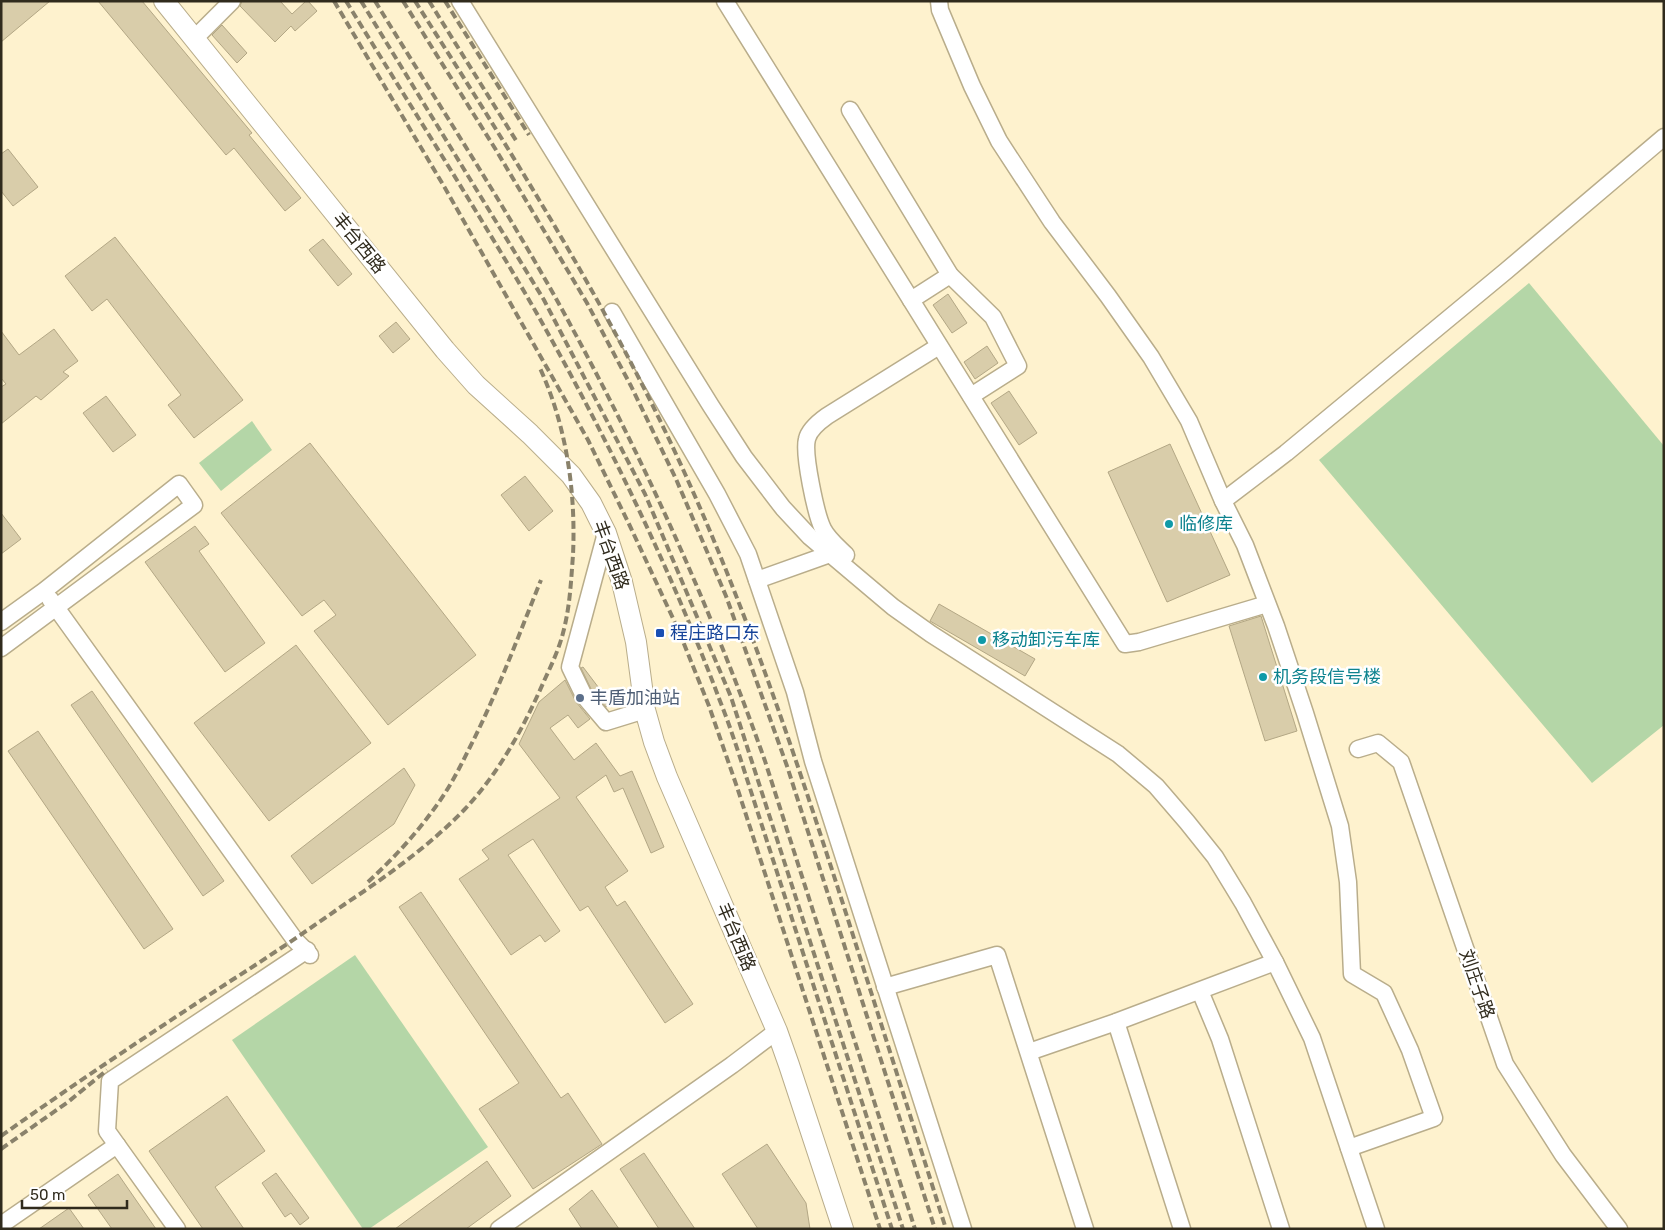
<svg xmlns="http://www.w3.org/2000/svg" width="1665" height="1230" font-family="Rubik,'Noto Sans SC',sans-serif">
	<rect width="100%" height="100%" fill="#fef2ce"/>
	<g fill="#b4d6a7">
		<path d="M 1529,283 L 1664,446 L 1664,725 L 1592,783 L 1319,460 Z"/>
		<path d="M 252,421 L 272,450 L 221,491 L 199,463 Z"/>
		<path d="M 355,955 L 488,1147 L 369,1229 L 363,1229 L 232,1040 Z"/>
	</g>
	<g fill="#d9cdaa" stroke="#b3a785">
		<path d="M 1,1 L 50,1 L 1,42 Z"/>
		<path d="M 98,1 L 142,1 L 252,133 L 249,135 L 301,198 L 285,211 L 234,148 L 226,155 Z"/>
		<path d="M 242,1 L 280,1 L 292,14 L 306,1 L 308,1 L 317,11 L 295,31 L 291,26 L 275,42 L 240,6 Z"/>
		<path d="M 222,25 L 247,53 L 237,63 L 212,35 Z"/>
		<path d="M 8,149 L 38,187 L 13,206 L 1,191 L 1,154 Z"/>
		<path d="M 115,237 L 243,400 L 194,438 L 168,405 L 181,395 L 107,299 L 92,311 L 65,276 Z"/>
		<path d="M 323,239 L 352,274 L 338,286 L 309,250 Z"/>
		<path d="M 948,294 L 967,323 L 952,333 L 933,305 Z"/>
		<path d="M 396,322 L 410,339 L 393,353 L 379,336 Z"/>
		<path d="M 54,329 L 78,361 L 63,372 L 69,376 L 41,400 L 36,396 L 1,424 L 1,387 L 6,384 L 1,378 L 1,331 L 19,355 Z"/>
		<path d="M 987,346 L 998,363 L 975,379 L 964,362 Z"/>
		<path d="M 1009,391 L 1037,433 L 1019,445 L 991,403 Z"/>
		<path d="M 106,396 L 136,435 L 113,452 L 83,413 Z"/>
		<path d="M 310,443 L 476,655 L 388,725 L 314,631 L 336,615 L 324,600 L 302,616 L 221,513 Z"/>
		<path d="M 1170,444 L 1230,575 L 1167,602 L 1108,472 Z"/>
		<path d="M 525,476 L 553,511 L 529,531 L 501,495 Z"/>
		<path d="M 1,513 L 21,539 L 1,554 Z"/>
		<path d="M 195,526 L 209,544 L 199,551 L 265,643 L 225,672 L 145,562 Z"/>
		<path d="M 939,604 L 1035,659 L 1025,676 L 930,621 Z"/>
		<path d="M 1261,616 L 1297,731 L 1265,741 L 1229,626 Z"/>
		<path d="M 296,645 L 371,743 L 269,821 L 194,723 Z"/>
		<path d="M 583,667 L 611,704 L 606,707 L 592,691 L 581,668 Z"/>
		<path d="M 565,680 L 576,702 L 590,719 L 578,728 L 568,715 L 550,728 L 574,760 L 596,743 L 620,776 L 632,771 L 664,847 L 651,853 L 623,788 L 614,792 L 606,775 L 576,797 L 628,871 L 605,887 L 617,906 L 625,901 L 693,1004 L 665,1023 L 588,906 L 580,911 L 533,839 L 508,855 L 560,931 L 545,942 L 540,935 L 511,955 L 459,879 L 489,859 L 482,850 L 560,798 L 519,744 L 539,702 Z"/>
		<path d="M 92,691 L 224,881 L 203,896 L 71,705 Z"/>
		<path d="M 38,731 L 173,929 L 144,949 L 8,751 Z"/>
		<path d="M 404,768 L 415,785 L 394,824 L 312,884 L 291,856 Z"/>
		<path d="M 421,892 L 561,1098 L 568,1093 L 602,1144 L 533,1189 L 479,1109 L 519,1083 L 399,907 Z"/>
		<path d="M 227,1096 L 265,1151 L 215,1187 L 244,1229 L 203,1229 L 149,1151 Z"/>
		<path d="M 767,1144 L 806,1203 L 810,1229 L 758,1229 L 722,1174 Z"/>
		<path d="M 644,1153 L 695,1229 L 659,1229 L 620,1169 Z"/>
		<path d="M 487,1161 L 511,1196 L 466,1229 L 395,1229 Z"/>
		<path d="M 276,1173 L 309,1218 L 300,1225 L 291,1213 L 285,1217 L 262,1183 Z"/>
		<path d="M 118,1174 L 156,1229 L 112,1229 L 88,1195 Z"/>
		<path d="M 592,1190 L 619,1229 L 582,1229 L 569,1209 Z"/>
		<path d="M 69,1208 L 84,1229 L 39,1229 Z"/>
	</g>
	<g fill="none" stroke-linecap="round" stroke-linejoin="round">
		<g stroke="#b9ad8b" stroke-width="19">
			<g id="minor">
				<path d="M 460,1 L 711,406 L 744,457 L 783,508 L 810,537 L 893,607 L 931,634 L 1118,754 L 1156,786 L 1187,822 L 1215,857 L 1243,903 L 1275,962 L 1312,1038 L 1376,1229"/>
				<path d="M 725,1 L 1125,644 L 1139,642 L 1267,604"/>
				<path d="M 939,1 L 940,10 L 972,86 L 999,141 L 1052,222 L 1108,296 L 1151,357 L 1189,421 L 1223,501 L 1245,545 L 1276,626 L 1305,713 L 1340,826 L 1348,882 L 1352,974 L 1384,993 L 1410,1050 L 1434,1118 L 1349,1148"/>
				<path d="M 195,38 L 232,1"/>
				<path d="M 850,110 L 950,275 L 993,317 L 1018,366 L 971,396"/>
				<path d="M 911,300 L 950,275"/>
				<path d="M 612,312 L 717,494 L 748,554 L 795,692 L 813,761 L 963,1229"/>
				<path d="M 1223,501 L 1286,453 L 1506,271 L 1664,137"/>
				<path d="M 606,533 L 570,667 L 584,696 L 606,722 L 645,710"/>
				<path d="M 846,555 C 838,547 828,539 823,529 C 816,515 803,454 807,439 C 809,430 820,421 827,416 L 939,346"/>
				<path d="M 757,580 L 830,554"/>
				<path d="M 50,599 L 295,940 L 310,955"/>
				<path d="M 1,622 L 44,591 L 179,484 L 194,505 L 1,648"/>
				<path d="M 1358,749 L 1378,743 L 1401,762 L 1505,1064 L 1563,1155 L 1619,1229"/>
				<path d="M 885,987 L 997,955 L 1085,1229"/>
				<path d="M 1200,991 L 1220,1039 L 1281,1229"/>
				<path d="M 1116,1022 L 1182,1229"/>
				<path d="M 1029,1052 L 1116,1022 L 1275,962"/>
				<path d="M 1,1225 L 117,1145"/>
				<path d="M 177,1229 L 107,1131 L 110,1081 L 307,950"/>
				<path d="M 499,1229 L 732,1065 L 777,1031"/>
			</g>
		</g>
		<g stroke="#b9ad8b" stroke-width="22">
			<path id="major" d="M 164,1 L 445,350 L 476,385 L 530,434 L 571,475 L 591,503 L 606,533 L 622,582 L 636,642 L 645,710 L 654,742 L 667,777 L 777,1031 L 789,1065 L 843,1229"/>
		</g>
		<use href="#minor" stroke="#fff" stroke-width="16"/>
		<use href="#major" stroke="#fff" stroke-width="20"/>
		<g stroke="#8a826b" stroke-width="4" stroke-dasharray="8 4" stroke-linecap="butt">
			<path d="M 334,1 L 445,188 L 588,440 L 629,524 L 678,629 L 709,706 L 737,787 L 880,1229"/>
			<path d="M 346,1 C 408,102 472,202 532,305 C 604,431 669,565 720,701 C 730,726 738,751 746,776 L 892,1229"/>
			<path d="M 361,1 L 544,300 L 645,494 L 731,697 L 903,1229"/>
			<path d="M 375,1 C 435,99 498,195 554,295 C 637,444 708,600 765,761 L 915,1229"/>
			<path d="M 403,1 L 496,150 L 587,303 L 631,386 L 676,479 L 726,596 L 787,766 L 935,1229"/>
			<path d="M 415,1 C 513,155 611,309 686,476 C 749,616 797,761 844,907 C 878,1014 912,1121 946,1229"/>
			<path d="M 429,1 L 517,142"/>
			<path d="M 445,1 L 529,135"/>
			<path d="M 368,882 C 394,858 418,832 439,802 C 451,785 460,767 469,749 C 497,694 518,637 541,580"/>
			<path d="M 1,1136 C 77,1082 154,1031 232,980 C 270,956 308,930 345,904 C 387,876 429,846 464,810 C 499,773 524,727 544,681 C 551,666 559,649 563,633 C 570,607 571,581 573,555 C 576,490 566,424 539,366"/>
			<path d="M 1,1149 L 68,1102 L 107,1070"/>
		</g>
	</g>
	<g fill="#0f9aa8" stroke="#fff" stroke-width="2">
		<circle cx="1169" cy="524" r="5"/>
		<circle cx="982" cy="640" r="5"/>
		<circle cx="1263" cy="677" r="5"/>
	</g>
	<rect fill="#1a4fb4" stroke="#fff" stroke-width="2" x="655" y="628" width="10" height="10" rx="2.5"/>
	<circle fill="#5c6f8a" stroke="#fff" stroke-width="2" cx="580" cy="698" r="5"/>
	<g text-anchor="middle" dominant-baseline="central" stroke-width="5" stroke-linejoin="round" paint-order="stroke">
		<g font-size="18" fill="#302b1d" stroke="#fff">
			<text transform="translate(359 243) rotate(51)">丰台西路</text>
			<text transform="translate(611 555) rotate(70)">丰台西路</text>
			<text transform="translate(736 937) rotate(67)">丰台西路</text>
			<text transform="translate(1477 984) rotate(71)">刘庄子路</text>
		</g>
		<g font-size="18" fill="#0d838f" stroke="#fff" text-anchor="start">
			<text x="1179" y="524">临修库</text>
			<text x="992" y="640">移动卸污车库</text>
			<text x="1273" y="677">机务段信号楼</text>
		</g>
		<g font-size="18" fill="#164399" stroke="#fff" text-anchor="start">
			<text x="670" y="633">程庄路口东</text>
		</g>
		<g font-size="18" fill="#4e5e75" stroke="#fff" text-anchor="start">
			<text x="590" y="698">丰盾加油站</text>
		</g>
	</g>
	<rect width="1665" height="1230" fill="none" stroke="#302b1d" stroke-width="5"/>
	<path d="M22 1200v8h105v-8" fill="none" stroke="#302b1d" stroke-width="2.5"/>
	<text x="30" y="1200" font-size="15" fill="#302b1d" stroke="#ffffff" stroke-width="4" paint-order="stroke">50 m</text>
</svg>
